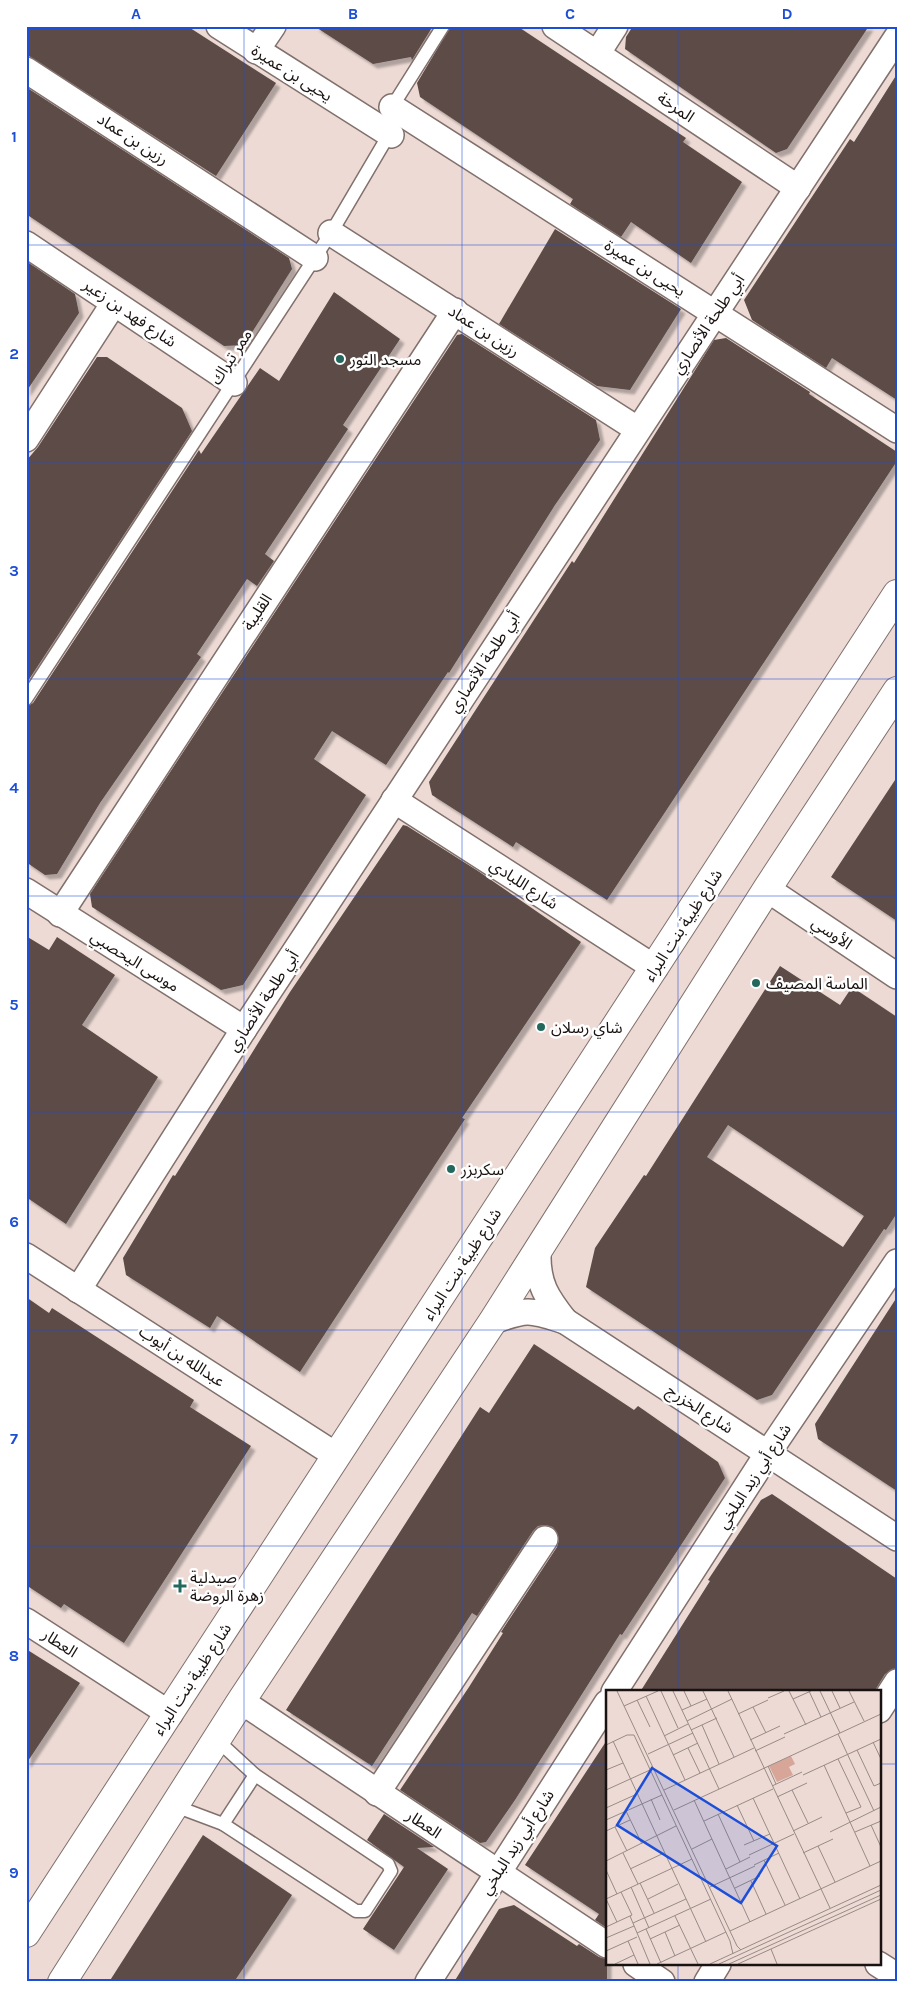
<svg xmlns="http://www.w3.org/2000/svg" width="923" height="2008" font-family="Karla,'Noto Sans Arabic',sans-serif">
	<defs>
		<filter id="shadow"><feDropShadow dx="4.5" dy="4.5" stdDeviation="1" flood-color="#0004"/></filter>
	</defs>
	<rect width="100%" height="100%" fill="#eddad5"/>
	<g fill="#5b4b47" fill-rule="evenodd" filter="url(#shadow)">
		<path d="M 26,26 L 187,26 L 276,83 L 216,176 L 29,56 Z"/>
		<path d="M 314,26 L 433,26 L 412,60 L 411,57 L 373,64 Z"/>
		<path d="M 451,26 L 517,26 L 686,138 L 683,142 L 742,182 L 691,263 L 631,222 L 621,237 L 570,204 L 573,199 L 420,97 L 417,83 Z"/>
		<path d="M 633,26 L 869,26 L 787,149 L 776,153 L 625,49 L 626,37 Z"/>
		<path d="M 897,74 L 897,400 L 832,358 L 826,368 L 752,320 L 744,300 L 850,139 L 854,142 Z"/>
		<path d="M 26,87 L 289,258 L 292,269 L 244,345 L 224,346 L 26,214 Z"/>
		<path d="M 555,229 L 681,309 L 630,390 L 597,386 L 499,324 Z"/>
		<path d="M 26,261 L 75,294 L 79,313 L 26,392 Z"/>
		<path d="M 334,292 L 400,339 L 343,425 L 348,429 L 265,554 L 274,561 L 257,586 L 247,579 L 197,654 L 201,657 L 100,803 L 57,874 L 45,875 L 26,862 L 26,707 L 33,703 L 199,450 L 201,454 L 260,368 L 279,381 Z"/>
		<path d="M 462,334 L 596,420 L 600,440 L 555,505 L 449,673 L 448,672 L 386,765 L 332,731 L 314,759 L 366,795 L 243,985 L 221,990 L 92,907 L 90,894 L 457,335 Z"/>
		<path d="M 726,338 L 810,392 L 809,394 L 897,452 L 897,461 L 607,900 L 516,842 L 513,847 L 432,795 L 429,782 L 572,561 L 574,563 L 714,340 Z"/>
		<path d="M 97,357 L 107,357 L 182,408 L 192,431 L 26,684 L 26,461 L 38,447 Z"/>
		<path d="M 897,777 L 897,921 L 831,877 Z"/>
		<path d="M 403,825 L 407,826 L 478,871 L 581,942 L 462,1118 L 465,1119 L 300,1372 L 217,1316 L 210,1328 L 126,1275 L 123,1258 L 173,1175 L 175,1176 L 290,992 Z"/>
		<path d="M 26,936 L 49,950 L 57,937 L 115,975 L 82,1025 L 158,1077 L 66,1224 L 26,1197 Z"/>
		<path d="M 780,966 L 840,1005 L 852,987 L 897,1017 L 897,1213 L 886,1230 L 884,1229 L 772,1395 L 757,1400 L 586,1287 L 595,1248 L 644,1175 L 646,1176 ZM 728,1125 L 864,1216 L 843,1247 L 707,1157 Z"/>
		<path d="M 26,1297 L 49,1313 L 52,1308 L 194,1400 L 190,1407 L 251,1446 L 124,1643 L 64,1604 L 61,1608 L 26,1585 Z"/>
		<path d="M 897,1297 L 897,1491 L 818,1439 L 815,1424 Z"/>
		<path d="M 534,1344 L 634,1410 L 638,1406 L 718,1462 L 725,1478 L 622,1635 L 620,1634 L 515,1800 L 486,1842 L 480,1843 L 400,1790 L 469,1687 L 503,1633 L 501,1632 L 557,1547 L 559,1539 L 553,1527 L 545,1525 L 538,1526 L 533,1531 L 477,1616 L 472,1613 L 372,1766 L 286,1710 L 480,1407 L 489,1413 Z"/>
		<path d="M 772,1494 L 897,1579 L 897,1668 L 885,1674 L 874,1692 L 640,1692 L 710,1581 L 708,1580 L 761,1500 Z"/>
		<path d="M 26,1649 L 80,1683 L 26,1764 Z"/>
		<path d="M 607,1740 L 607,1928 L 595,1920 L 599,1914 L 525,1865 Z"/>
		<path d="M 384,1814 L 434,1847 L 417,1848 L 448,1869 L 394,1950 L 363,1929 L 404,1867 L 367,1840 Z"/>
		<path d="M 203,1835 L 292,1895 L 234,1982 L 109,1982 Z"/>
		<path d="M 514,1905 L 577,1946 L 579,1944 L 599,1957 L 607,1959 L 607,1982 L 454,1982 L 499,1909 Z"/>
	</g>
	<g fill="none" stroke-linecap="round" stroke-linejoin="round">
		<g stroke="#81706b" stroke-width="15">
			<g id="service">
				<path d="M 392,111 L 392,107 L 443,26"/>
				<path d="M 26,699 L 331,233 L 391,131"/>
				<path d="M 175,1806 L 223,1824 L 356,1911 L 365,1911 L 391,1871 L 388,1864 L 255,1775 L 218,1741"/>
				<path d="M 223,1824 L 255,1775"/>
			</g>
		</g>
		<g stroke="#81706b" stroke-width="28">
			<g id="minor">
				<path d="M 219,26 L 391,135"/>
				<path d="M 555,26 L 798,188"/>
				<path d="M 256,51 L 273,26"/>
				<path d="M 597,54 L 615,26"/>
				<path d="M 26,70 L 315,258"/>
				<path d="M 392,107 L 897,430"/>
				<path d="M 331,233 L 637,429"/>
				<path d="M 26,244 L 234,383"/>
				<path d="M 26,439 L 114,303"/>
				<path d="M 394,800 L 655,968"/>
				<path d="M 767,889 L 897,976"/>
				<path d="M 26,891 L 244,1029"/>
				<path d="M 60,914 L 455,311"/>
				<path d="M 538,1252 C 537,1284 547,1298 565,1321"/>
				<path d="M 26,1256 L 337,1456"/>
				<path d="M 78,1290 L 244,1029 L 897,37"/>
				<path d="M 493,1321 C 529,1308 530,1310 565,1321 L 897,1538"/>
				<path d="M 26,1621 L 170,1714"/>
				<path d="M 614,1692 L 768,1453 L 897,1262"/>
				<path d="M 241,1701 L 607,1945"/>
				<path d="M 879,1710 L 897,1682"/>
				<path d="M 377,1793 L 545,1539"/>
				<path d="M 636,1964 L 662,1982"/>
				<path d="M 878,1964 L 897,1976"/>
				<path d="M 428,1982 L 607,1703"/>
				<path d="M 707,1982 L 718,1964"/>
			</g>
		</g>
		<g stroke="#81706b" stroke-width="30">
			<g id="tertiary">
				<path d="M 26,1933 L 897,594"/>
				<path d="M 62,1982 L 241,1701 L 493,1321 L 767,889 L 897,691"/>
			</g>
		</g>
		<use href="#service" stroke="#fff" stroke-width="12"/>
		<use href="#minor" stroke="#fff" stroke-width="25"/>
		<use href="#tertiary" stroke="#fff" stroke-width="28"/>
	</g>
	<path fill="none" stroke="#1d4ed8" stroke-width="1" stroke-opacity="0.55" d="M 244,26 L 244,1982M 462,26 L 462,1982M 678,26 L 678,1692M 26,245 L 897,245M 26,462 L 897,462M 26,679 L 897,679M 26,896 L 897,896M 26,1112 L 897,1112M 26,1330 L 897,1330M 26,1546 L 897,1546M 26,1764 L 607,1764M 879,1764 L 897,1764M 678,1964 L 678,1982"/>
	<g fill="#22685c" stroke="#fff" stroke-width="2">
		<circle cx="340" cy="359" r="5"/>
		<circle cx="756" cy="983" r="5"/>
		<circle cx="541" cy="1027" r="5"/>
		<circle cx="451" cy="1169" r="5"/>
		<path d="M177.5 1578.5h5v5h5v5h-5v5h-5v-5h-5v-5h5z"/>
	</g>
	<g text-anchor="middle" dominant-baseline="central" stroke-width="5" stroke-linejoin="round" paint-order="stroke">
		<g font-size="16" fill="#181210" stroke="#fff">
			<text transform="translate(292 73) rotate(32)">يحيى بن عميرة</text>
			<text transform="translate(676 107) rotate(34)">المرخة</text>
			<text transform="translate(133 139) rotate(33)">رزين بن عماد</text>
			<text transform="translate(645 268) rotate(32)">يحيى بن عميرة</text>
			<text transform="translate(130 313) rotate(34)">شارع فهد بن زعير</text>
			<text transform="translate(708 324) rotate(-56)">أبي طلحة الأنصاري</text>
			<text transform="translate(484 331) rotate(33)">رزين بن عماد</text>
			<text transform="translate(231 357) rotate(-57)">ممر تبراك</text>
			<text transform="translate(257 612) rotate(-57)">القليبة</text>
			<text transform="translate(484 662) rotate(-57)">أبي طلحة الأنصاري</text>
			<text transform="translate(524 884) rotate(33)">شارع اللبادي</text>
			<text transform="translate(683 925) rotate(-57)">شارع ظبية بنت البراء</text>
			<text transform="translate(832 933) rotate(34)">الأوسي</text>
			<text transform="translate(135 961) rotate(32)">موسى اليحصبي</text>
			<text transform="translate(263 1001) rotate(-57)">أبي طلحة الأنصاري</text>
			<text transform="translate(462 1264) rotate(-57)">شارع ظبية بنت البراء</text>
			<text transform="translate(182 1356) rotate(33)">عبدالله بن أيوب</text>
			<text transform="translate(700 1409) rotate(33)">شارع الخزرج</text>
			<text transform="translate(754 1476) rotate(-57)">شارع أبي زيد البلخي</text>
			<text transform="translate(60 1643) rotate(33)">العطار</text>
			<text transform="translate(192 1679) rotate(-57)">شارع ظبية بنت البراء</text>
			<text transform="translate(424 1824) rotate(34)">العطار</text>
			<text transform="translate(517 1842) rotate(-57)">شارع أبي زيد البلخي</text>
		</g>
		<g font-size="16" fill="#181210" stroke="#fff" text-anchor="start">
			<text x="350" y="359">مسجد النور</text>
			<text x="766" y="983">الماسة المصيف</text>
			<text x="551" y="1027">شاي رسلان</text>
			<text x="461" y="1169">سكربزر</text>
			<text x="190" y="1577">صيدلية<tspan x="190" dy="18">زهرة الروضة</tspan></text>
		</g>
	</g>
	<g transform="translate(606 1690)">
		<rect width="275" height="275" fill="#eddad5"/>
		<path d="M 185,66 L 189,74 L 183,77 L 187,85 L 171,92 L 163,76 Z" fill="#d8a699"/>
		<path fill="none" stroke="#988a86" stroke-width="1" d="M 11,1 L 131,256 L 135,260M 55,1 L 72,38M 67,1 L 113,99M 78,1 L 85,16M 97,1 L 128,67M 122,1 L 224,218M 183,1 L 200,35M 203,1 L 215,27M 214,1 L 234,43M 226,1 L 234,18M 243,1 L 258,31M 40,6 L 79,90M 162,8 L 178,1M 187,9 L 205,1M 31,10 L 44,37M 18,16 L 52,1M 147,17 L 160,43M 76,20 L 101,9M 132,24 L 162,10M 81,31 L 126,9M 96,35 L 113,74M 85,40 L 111,28M 178,44 L 248,12M 232,44 L 268,121M 58,46 L 82,34M 144,50 L 174,36M 7,51 L 100,252M 267,52 L 275,69M 0,55 L 21,45 L 28,45 L 124,251 L 127,264M 82,58 L 94,83M 251,60 L 268,96 L 275,93M 149,61 L 179,47M 42,64 L 87,43M 67,65 L 92,53M 232,69 L 255,117 L 240,123M 218,75 L 264,176M 162,76 L 170,94M 0,80 L 17,73M 197,85 L 275,49M 166,96 L 196,82M 0,100 L 44,80M 58,100 L 148,58M 186,100 L 202,133M 171,107 L 201,93M 147,108 L 194,209M 45,109 L 54,130M 88,110 L 144,232M 131,115 L 148,151M 0,118 L 31,104M 68,120 L 275,24M 20,121 L 36,154M 112,124 L 134,172M 0,130 L 56,105M 98,131 L 167,99M 265,135 L 275,157M 9,137 L 21,161M 0,141 L 24,130M 187,141 L 216,127M 224,142 L 275,117M 249,142 L 275,131M 138,155 L 164,144M 212,156 L 229,192M 86,159 L 106,149M 17,163 L 32,194M 197,163 L 227,149M 143,165 L 188,144M 158,170 L 179,215M 0,171 L 70,136M 148,175 L 173,163M 24,179 L 58,163M 120,179 L 144,167M 0,180 L 11,204M 145,191 L 160,224M 34,193 L 48,223M 25,197 L 43,238M 104,197 L 149,176M 129,198 L 154,186M 0,209 L 86,169M 0,209 L 11,232M 42,209 L 72,194M 24,226 L 44,274M 69,226 L 92,274M 27,233 L 80,209M 0,237 L 26,225 L 15,202M 40,239 L 55,273M 124,241 L 275,171M 59,242 L 69,266M 31,243 L 105,209M 0,248 L 28,236M 44,249 L 74,235M 22,251 L 32,274M 165,259 L 171,274M 0,261 L 31,247M 9,274 L 28,265M 51,274 L 120,242M 104,274 L 275,195M 113,274 L 275,200M 123,274 L 275,205M 132,274 L 275,209"/>
		<path fill="#1d4ed8" fill-opacity="0.15" stroke="#1d4ed8" stroke-width="2.5" d="M 46,78 L 171,156 L 135,213 L 11,135 Z"/>
		<rect width="275" height="275" fill="none" stroke="#181210" stroke-width="2.5"/>
	</g>
	<rect width="923" height="2008" fill="none" stroke="#ffffff" stroke-width="55"/>
	<rect x="28" y="28" width="868" height="1952" fill="none" stroke="#1d4ed8" stroke-width="2"/>
	<g font-size="16" text-anchor="middle" font-weight="bold" fill="#1d4ed8">
		<text x="136" y="19">A</text>
		<text x="353" y="19">B</text>
		<text x="570" y="19">C</text>
		<text x="787" y="19">D</text>
		<text x="14" y="142">1</text>
		<text x="14" y="359">2</text>
		<text x="14" y="576">3</text>
		<text x="14" y="793">4</text>
		<text x="14" y="1010">5</text>
		<text x="14" y="1227">6</text>
		<text x="14" y="1444">7</text>
		<text x="14" y="1661">8</text>
		<text x="14" y="1878">9</text>
	</g>
</svg>
